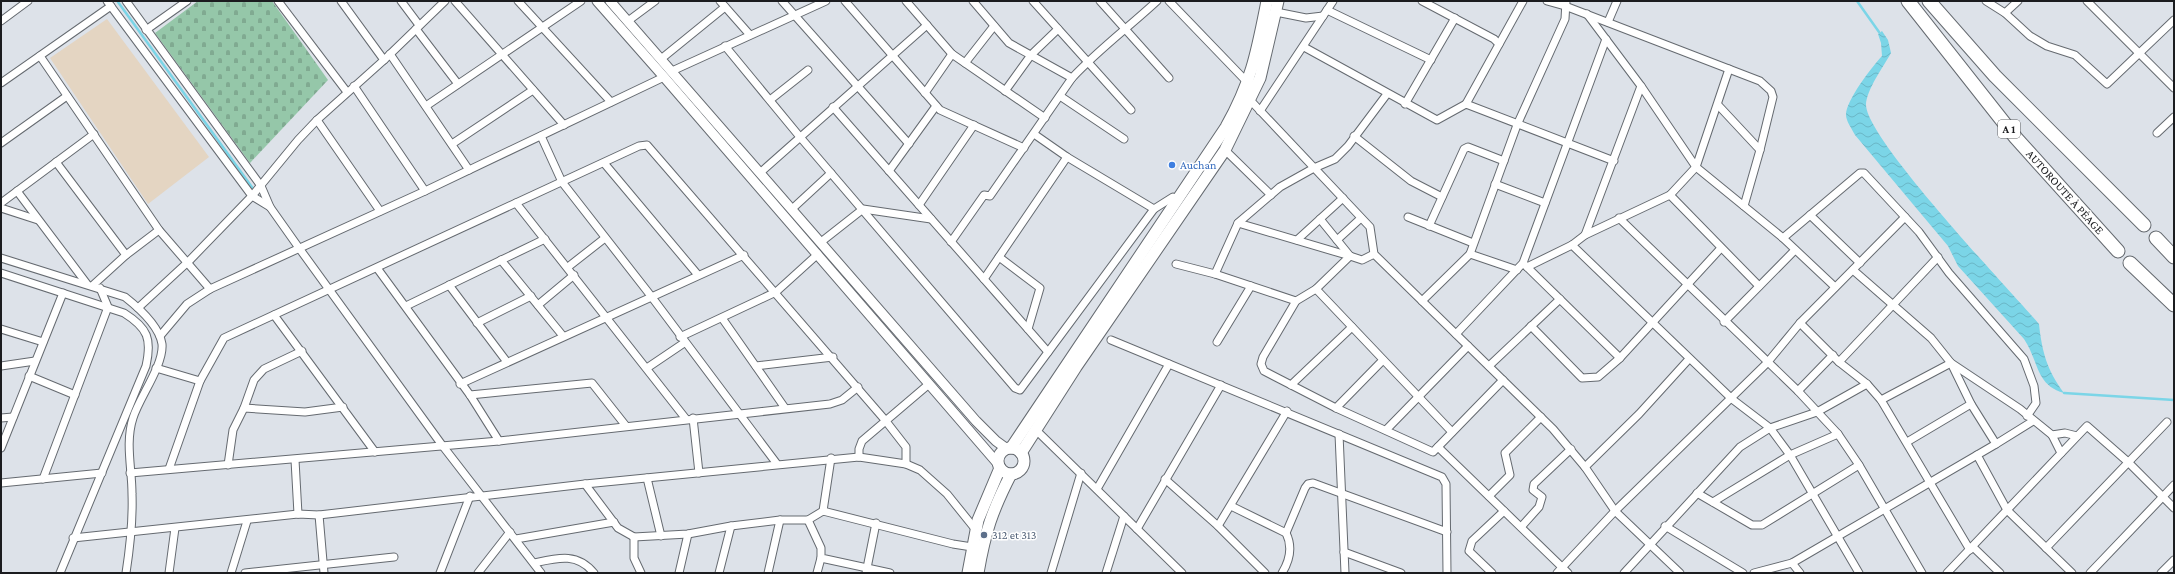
<svg xmlns="http://www.w3.org/2000/svg" width="2175" height="574" font-family="'Crimson Pro',serif">
	<defs>
		<pattern id="cemetery-stones" width="16" height="16" patternUnits="userSpaceOnUse"><rect width="16" height="16" fill="#95c7a9"/><path d="M2 7V4a2 2 0 0 1 4 0v3zM10 15v-3a2 2 0 0 1 4 0v3z" fill="#80aa91"/></pattern>
		<pattern id="water-waves" width="16" height="10" patternUnits="userSpaceOnUse"><rect width="16" height="10" fill="#7bd5e7"/><path d="M0 5q4-4 8 0t8 0" fill="none" stroke="#6ab6c6"/></pattern>
	</defs>
	<rect width="100%" height="100%" fill="#dde2e9"/>
	<path fill="#e4d5c2" d="M 107,19 L 209,157 L 148,204 L 50,58 Z"/>
	<path fill="url(#cemetery-stones)" d="M 198,1 L 272,1 L 328,80 L 250,163 L 155,33 Z"/>
	<path fill="url(#water-waves)" d="M 1882,31 L 1888,40 L 1891,53 C 1884,66 1866,90 1866,105 C 1867,140 2009,289 2039,324 C 2042,352 2047,370 2064,393 C 2035,385 2039,361 2024,339 L 1958,266 L 1948,246 L 1855,135 C 1852,129 1846,121 1846,115 C 1846,100 1872,67 1882,56 L 1881,43 L 1878,34 Z"/>
	<g fill="none" stroke-linecap="round" stroke-linejoin="round">
		<g stroke="#7bd5e7" stroke-width="2.5">
			<path d="M 1857,1 L 1879,32"/>
			<path d="M 118,2 L 254,190"/>
			<path d="M 2064,393 L 2174,400"/>
		</g>
		<g stroke="#656a70" stroke-width="9">
			<g id="minor">
				<path d="M 107,1 L 252,196 L 270,207"/>
				<path d="M 126,1 L 261,186 L 270,207 L 299,248 L 442,445 L 541,573"/>
				<path d="M 278,1 L 347,92"/>
				<path d="M 341,1 L 384,60"/>
				<path d="M 401,1 L 419,25"/>
				<path d="M 455,1 L 564,125"/>
				<path d="M 518,1 L 611,102"/>
				<path d="M 720,1 L 750,35"/>
				<path d="M 782,1 L 909,144"/>
				<path d="M 845,1 L 940,110 L 1024,148"/>
				<path d="M 906,1 L 952,54 L 1045,118"/>
				<path d="M 973,1 L 1009,43 L 1072,78"/>
				<path d="M 1033,1 L 1131,110"/>
				<path d="M 1100,1 L 1169,78"/>
				<path d="M 1169,1 L 1248,83"/>
				<path d="M 1422,1 L 1494,39 L 1499,44"/>
				<path d="M 1547,1 L 1565,6 L 1760,81 L 1771,91 L 1773,97 L 1760,150 L 1744,206"/>
				<path d="M 1986,1 L 2005,13 L 2030,36 L 2047,46 L 2075,55 L 2107,84 L 2174,20"/>
				<path d="M 2087,1 L 2174,88"/>
				<path d="M 1327,10 L 1431,60"/>
				<path d="M 1276,12 L 1306,18 L 1323,16"/>
				<path d="M 2005,13 L 2018,1"/>
				<path d="M 1587,14 L 1641,86 L 1696,167 L 1783,238 L 1835,287"/>
				<path d="M 1,21 L 28,1"/>
				<path d="M 628,21 L 655,1"/>
				<path d="M 1608,22 L 1617,1"/>
				<path d="M 416,29 L 458,84"/>
				<path d="M 146,30 L 187,1"/>
				<path d="M 725,46 L 800,137 L 1015,388 L 1020,390 L 1154,209 L 1067,157 L 1034,134"/>
				<path d="M 1304,47 L 1437,120 L 1466,104 L 1614,161"/>
				<path d="M 390,54 L 469,170"/>
				<path d="M 40,56 L 159,230 L 210,289"/>
				<path d="M 661,59 L 725,7"/>
				<path d="M 965,63 L 994,26"/>
				<path d="M 672,71 L 826,1"/>
				<path d="M 1,83 L 111,6"/>
				<path d="M 354,86 L 425,191"/>
				<path d="M 1005,91 L 1031,55 L 1058,29"/>
				<path d="M 925,93 L 952,54"/>
				<path d="M 1060,96 L 1124,139"/>
				<path d="M 770,100 L 808,70"/>
				<path d="M 1251,101 L 1370,227 L 1374,254 L 1553,429 L 1585,467 L 1615,511 L 1680,573"/>
				<path d="M 1405,104 L 1455,18"/>
				<path d="M 1466,104 L 1523,1"/>
				<path d="M 1718,105 L 1760,150"/>
				<path d="M 426,106 L 581,1"/>
				<path d="M 833,107 L 1048,352"/>
				<path d="M 1260,111 L 1333,1"/>
				<path d="M 317,120 L 380,211"/>
				<path d="M 2157,133 L 2174,117"/>
				<path d="M 541,136 L 562,182 L 651,296 L 777,464"/>
				<path d="M 1354,136 L 1411,181 L 1442,197"/>
				<path d="M 1,143 L 67,96"/>
				<path d="M 452,144 L 533,90"/>
				<path d="M 1225,150 L 1271,195"/>
				<path d="M 56,162 L 126,255"/>
				<path d="M 604,163 L 698,275"/>
				<path d="M 889,171 L 936,106"/>
				<path d="M 761,172 L 927,25"/>
				<path d="M 1495,184 L 1545,203"/>
				<path d="M 17,191 L 87,284"/>
				<path d="M 1670,195 L 1759,286"/>
				<path d="M 1,203 L 94,134"/>
				<path d="M 516,203 L 686,419"/>
				<path d="M 919,205 L 974,125"/>
				<path d="M 1,208 L 38,220"/>
				<path d="M 792,209 L 831,173"/>
				<path d="M 1154,209 L 1173,197 L 1178,200"/>
				<path d="M 1810,215 L 1860,263"/>
				<path d="M 1408,217 L 1473,243"/>
				<path d="M 1619,218 L 1798,391 L 1838,434 L 1859,465 L 1922,573"/>
				<path d="M 1320,219 L 1350,256"/>
				<path d="M 1238,223 L 1280,187 L 1314,168 L 1335,159 L 1348,146 L 1387,94"/>
				<path d="M 1429,226 L 1464,149 L 1468,147 L 1504,161"/>
				<path d="M 1585,235 L 1670,195 L 1696,167 L 1729,69"/>
				<path d="M 1783,238 L 1860,173 L 1864,173 L 1919,232 L 1949,273 L 2024,359 L 2034,386 L 2036,403 L 2027,416"/>
				<path d="M 1297,240 L 1343,198"/>
				<path d="M 1337,240 L 1361,218"/>
				<path d="M 821,242 L 863,209 L 931,219"/>
				<path d="M 951,242 L 984,195 L 990,196 L 1072,78 C 1098,50 1129,27 1157,1"/>
				<path d="M 1572,245 L 1732,399 L 1770,428 L 1790,455 L 1859,573"/>
				<path d="M 1374,254 L 1362,260 L 1350,256 L 1316,289 L 1296,301 L 1263,357 L 1261,364 L 1264,371 L 1336,408 L 1433,452 L 1503,380"/>
				<path d="M 1470,254 L 1517,270"/>
				<path d="M 999,257 L 1040,288 L 1028,329"/>
				<path d="M 1,258 L 125,297 C 139,308 159,326 162,344 C 164,365 139,398 133,418 C 125,443 132,468 132,494 C 133,521 130,547 126,573"/>
				<path d="M 501,260 L 563,336"/>
				<path d="M 1176,264 L 1215,274 L 1296,301"/>
				<path d="M 1525,265 L 1620,358"/>
				<path d="M 568,267 L 605,238"/>
				<path d="M 1527,267 L 1572,245 L 1585,235 L 1641,86"/>
				<path d="M 377,268 L 470,395 L 499,441"/>
				<path d="M 1853,270 L 1931,338 L 1951,363 L 2020,409 L 2052,435 L 2065,433 L 2077,436"/>
				<path d="M 1,273 L 124,313 C 148,328 152,339 146,366 L 60,573"/>
				<path d="M 1215,274 L 1238,223 L 1350,256"/>
				<path d="M 984,279 L 1067,157"/>
				<path d="M 449,285 L 507,362"/>
				<path d="M 92,286 L 126,255 L 159,230"/>
				<path d="M 1316,289 L 1452,432"/>
				<path d="M 1422,301 L 1470,254 L 1517,125 L 1565,19 L 1566,1"/>
				<path d="M 538,305 L 574,275"/>
				<path d="M 406,306 L 545,239"/>
				<path d="M 138,308 L 189,261 L 252,196 L 298,140 L 317,120 L 384,60 L 445,1"/>
				<path d="M 274,315 L 375,452"/>
				<path d="M 722,318 L 785,408"/>
				<path d="M 1724,322 L 1795,250"/>
				<path d="M 477,323 L 531,296"/>
				<path d="M 1800,323 L 1839,362 L 1867,384 L 1881,400 L 1970,550"/>
				<path d="M 1531,326 L 1582,378 L 1598,377 L 1620,358 L 1721,248"/>
				<path d="M 1,329 L 43,342"/>
				<path d="M 1456,334 L 1523,263 L 1606,39"/>
				<path d="M 160,336 L 187,304 L 210,289 L 425,191 L 664,77"/>
				<path d="M 680,337 L 776,292 L 818,254"/>
				<path d="M 1111,340 L 1442,477 L 1446,484 L 1447,573"/>
				<path d="M 1217,342 L 1251,286"/>
				<path d="M 1839,362 L 1938,257"/>
				<path d="M 1,366 L 35,361"/>
				<path d="M 756,366 L 833,357"/>
				<path d="M 1489,366 L 1560,299"/>
				<path d="M 156,368 L 200,381 L 224,338 L 639,146 L 647,145 L 885,420 L 906,447 L 906,464"/>
				<path d="M 647,368 L 684,343"/>
				<path d="M 29,376 L 75,395"/>
				<path d="M 460,384 L 744,255"/>
				<path d="M 1291,385 L 1352,327"/>
				<path d="M 1798,391 L 1833,355"/>
				<path d="M 470,395 L 592,383 L 626,426"/>
				<path d="M 1881,400 L 1951,363 L 1971,404 L 1907,442"/>
				<path d="M 1971,404 L 1996,444"/>
				<path d="M 244,408 L 254,380 L 264,369 L 302,351"/>
				<path d="M 1336,408 L 1383,360"/>
				<path d="M 1,418 L 13,417"/>
				<path d="M 693,418 L 699,473"/>
				<path d="M 1036,430 L 1182,573"/>
				<path d="M 1386,430 L 1468,346"/>
				<path d="M 1339,434 L 1345,573"/>
				<path d="M 2052,435 L 2061,453"/>
				<path d="M 1438,447 L 1568,573"/>
				<path d="M 1,448 L 63,293"/>
				<path d="M 1977,455 L 2007,510 L 2072,573"/>
				<path d="M 859,457 L 859,449 L 862,441 L 929,384"/>
				<path d="M 295,460 L 298,514"/>
				<path d="M 228,465 L 233,430 L 244,408 L 305,412 L 343,407"/>
				<path d="M 1585,467 L 1639,414 L 1689,359"/>
				<path d="M 169,469 L 200,381"/>
				<path d="M 130,473 L 499,441 L 830,404 L 842,400 L 858,387"/>
				<path d="M 647,478 L 661,536"/>
				<path d="M 43,479 L 108,307 L 100,288"/>
				<path d="M 1165,479 L 1218,526 L 1265,573"/>
				<path d="M 1,483 L 102,473"/>
				<path d="M 585,484 L 618,528 L 634,537 L 688,534 L 731,526 L 780,520 L 808,520 L 823,511 L 953,544 L 972,547"/>
				<path d="M 1097,489 L 1169,364"/>
				<path d="M 1697,493 L 1752,525 L 1762,525 L 1859,465"/>
				<path d="M 1489,496 L 1510,475 L 1505,453 L 1541,417"/>
				<path d="M 1713,502 L 1790,455 L 1838,434"/>
				<path d="M 1231,506 L 1286,533 C 1293,547 1290,560 1282,573"/>
				<path d="M 823,511 L 831,458"/>
				<path d="M 319,515 L 324,573"/>
				<path d="M 808,520 L 821,548 L 821,558 L 890,573"/>
				<path d="M 1218,526 L 1287,411"/>
				<path d="M 1665,526 L 1743,573"/>
				<path d="M 1521,527 L 1539,507 L 1542,497 L 1533,490 L 1534,484 L 1571,449"/>
				<path d="M 1137,529 L 1221,385"/>
				<path d="M 1286,533 L 1305,488 L 1308,484 L 1313,483 L 1447,532"/>
				<path d="M 634,537 L 634,558 L 641,573"/>
				<path d="M 73,538 L 298,514 L 319,515 L 585,484 L 859,457 L 906,464 L 920,470 L 947,494 L 976,530"/>
				<path d="M 516,539 L 614,522"/>
				<path d="M 1973,547 L 2000,573"/>
				<path d="M 2046,548 L 2167,422"/>
				<path d="M 1344,552 L 1401,573"/>
				<path d="M 534,563 C 557,558 577,552 594,573"/>
				<path d="M 1792,563 L 1800,573"/>
				<path d="M 169,573 L 175,528"/>
				<path d="M 231,573 L 247,521"/>
				<path d="M 245,573 L 394,557"/>
				<path d="M 440,573 L 470,496"/>
				<path d="M 478,573 L 510,532"/>
				<path d="M 679,573 L 688,534"/>
				<path d="M 719,573 L 731,526"/>
				<path d="M 768,573 L 780,520"/>
				<path d="M 817,573 L 821,558"/>
				<path d="M 866,573 L 876,523"/>
				<path d="M 1051,573 L 1081,473"/>
				<path d="M 1106,573 L 1124,516"/>
				<path d="M 1492,573 L 1469,551 L 1472,541 L 1504,511"/>
				<path d="M 1557,573 L 1615,511 L 1767,363 L 1800,323 L 1905,217"/>
				<path d="M 1624,573 L 1740,447 L 1770,428 L 1817,412 L 1867,384"/>
				<path d="M 1754,573 L 1792,563 L 1996,444 L 2033,421"/>
				<path d="M 1947,573 L 2087,426 L 2128,462 L 2174,508"/>
				<path d="M 2090,573 L 2174,485"/>
				<path d="M 2161,573 L 2174,560"/>
			</g>
		</g>
		<g stroke="#656a70" stroke-width="11">
			<g id="tertiary">
				<path d="M 597,1 L 664,77 L 999,465"/>
				<path d="M 610,1 L 976,421 L 996,441 L 1007,449"/>
			</g>
		</g>
		<g stroke="#656a70" stroke-width="13">
			<g id="primary">
				<path d="M 1011,448 L 1226,127 C 1252,81 1257,51 1267,1"/>
				<circle cx="1011" cy="461" r="13"/>
				<path d="M 1021,453 L 1076,367 L 1225,150 L 1260,78 L 1278,1"/>
				<path d="M 968,573 L 978,520 L 1000,468"/>
				<path d="M 978,573 C 985,532 992,511 1011,474"/>
			</g>
		</g>
		<g stroke="#656a70" stroke-width="15">
			<g id="motorway">
				<path d="M 1908,1 L 2016,138 L 2118,251"/>
				<path d="M 1929,1 L 1995,76 L 2144,225"/>
				<path d="M 2156,238 L 2174,257"/>
				<path d="M 2130,263 L 2174,305"/>
			</g>
		</g>
		<use href="#minor" stroke="#fff" stroke-width="7"/>
		<use href="#tertiary" stroke="#fff" stroke-width="9"/>
		<use href="#primary" stroke="#fff" stroke-width="11"/>
		<use href="#motorway" stroke="#fff" stroke-width="13"/>
	</g>
	<circle fill="#3f7fe0" stroke="#fff" stroke-width="1.5" cx="1172" cy="165" r="4"/>
	<circle fill="#5c6f8a" stroke="#fff" stroke-width="1.5" cx="984" cy="535" r="4"/>
	<g text-anchor="middle" dominant-baseline="central" stroke-width="3" stroke-linejoin="round" paint-order="stroke">
		<rect fill="#fff" stroke="#5f6062" stroke-width="1" x="1998" y="120" width="22" height="18" rx="3"/>
		<g font-size="11" font-weight="bold" fill="#1b1c1f">
			<text x="2009" y="129">A 1</text>
		</g>
		<g font-size="12" fill="#366cbe" stroke="#fff" text-anchor="start">
			<text x="1180" y="165">Auchan</text>
		</g>
		<g font-size="12" fill="#1b1c1f" stroke="#fff">
			<text transform="translate(2065 192) rotate(48)">AUTOROUTE À PÉAGE</text>
		</g>
		<g font-size="12" fill="#4e5e75" stroke="#fff" text-anchor="start">
			<text x="992" y="535">312 et 313</text>
		</g>
	</g>
	<rect width="2175" height="574" fill="none" stroke="#1b1c1f" stroke-width="4"/>
</svg>
